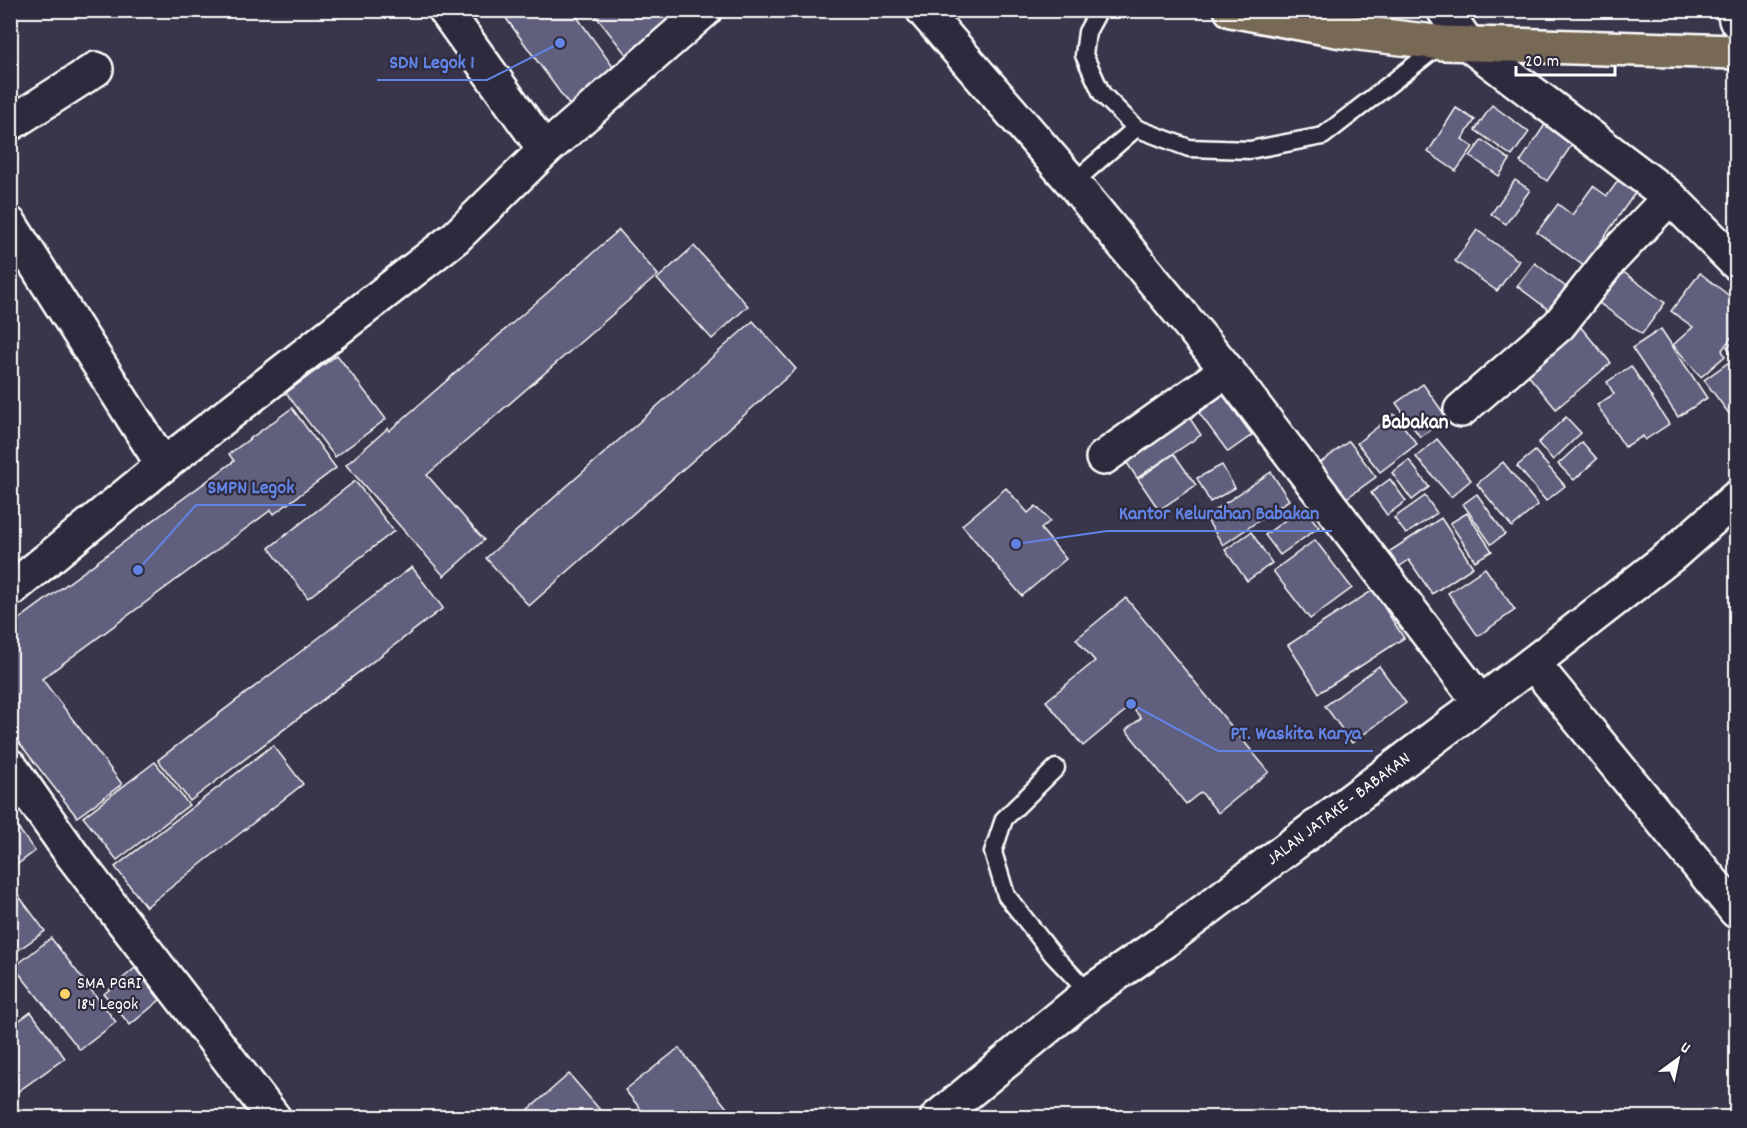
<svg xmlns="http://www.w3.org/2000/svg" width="1747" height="1128" font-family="Dekko,sans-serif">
	<rect width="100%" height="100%" fill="#39354a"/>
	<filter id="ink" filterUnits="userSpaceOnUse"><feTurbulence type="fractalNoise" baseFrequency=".0167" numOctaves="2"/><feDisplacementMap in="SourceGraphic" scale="12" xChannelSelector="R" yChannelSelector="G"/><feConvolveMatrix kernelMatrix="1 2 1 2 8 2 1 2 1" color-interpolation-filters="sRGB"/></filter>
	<g filter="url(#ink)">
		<g fill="#61617e" stroke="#fff" stroke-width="1.5">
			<path d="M 500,10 L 572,10 L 619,75 L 572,109 Z"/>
			<path d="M 591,10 L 687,10 L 628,57 Z"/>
			<path d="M 1492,105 L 1529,132 L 1512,156 L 1475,130 Z"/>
			<path d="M 1456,108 L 1475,120 L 1462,139 L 1473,147 L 1456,171 L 1428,152 Z"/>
			<path d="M 1548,120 L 1576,139 L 1547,181 L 1520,162 Z"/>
			<path d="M 1482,140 L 1510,160 L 1499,176 L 1470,156 Z"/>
			<path d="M 1625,171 L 1642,183 L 1584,266 L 1537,232 L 1558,204 L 1572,215 L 1593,186 L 1607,196 Z"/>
			<path d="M 1515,180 L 1530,190 L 1506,224 L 1491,214 Z"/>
			<path d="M 619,230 L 658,275 L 427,475 L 484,540 L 444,576 L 346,465 L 388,428 L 389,431 Z"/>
			<path d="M 1477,230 L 1519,261 L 1497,291 L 1455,261 Z"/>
			<path d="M 694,246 L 748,306 L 712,339 L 657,279 Z"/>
			<path d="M 1535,263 L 1575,294 L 1557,316 L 1517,286 Z"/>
			<path d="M 1618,268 L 1665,303 L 1642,334 L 1595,300 Z"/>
			<path d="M 1700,273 L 1736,301 L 1736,331 L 1722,350 L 1725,356 L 1701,377 L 1673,345 L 1693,327 L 1671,311 Z"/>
			<path d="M 753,321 L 796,369 L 529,606 L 486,558 Z"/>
			<path d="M 1578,324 L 1611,363 L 1556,409 L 1523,369 Z"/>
			<path d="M 1661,329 L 1707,398 L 1678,417 L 1632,348 Z"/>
			<path d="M 1736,340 L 1736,359 L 1727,347 Z"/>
			<path d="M 337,355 L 386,419 L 335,457 L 286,393 Z"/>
			<path d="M 1729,362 L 1736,372 L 1736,423 L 1704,380 Z"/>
			<path d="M 1631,366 L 1669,424 L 1645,440 L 1643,436 L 1625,447 L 1597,405 L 1614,394 L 1607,382 Z"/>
			<path d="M 1423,384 L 1447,418 L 1420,437 L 1396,403 Z"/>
			<path d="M 1223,395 L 1252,435 L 1228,452 L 1199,413 Z"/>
			<path d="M 1181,405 L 1201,435 L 1137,478 L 1117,448 Z"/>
			<path d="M 292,408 L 336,468 L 274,514 L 271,510 L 42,679 L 122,784 L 77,817 L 10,731 L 10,626 L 234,461 L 229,454 Z"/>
			<path d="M 1394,414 L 1417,444 L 1380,472 L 1357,443 Z"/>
			<path d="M 1566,417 L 1581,433 L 1553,460 L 1538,443 Z"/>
			<path d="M 1437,439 L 1471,480 L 1451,497 L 1416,457 Z"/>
			<path d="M 1349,441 L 1376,477 L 1341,502 L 1315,467 Z"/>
			<path d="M 1582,442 L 1597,459 L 1574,480 L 1558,464 Z"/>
			<path d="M 1535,451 L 1565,486 L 1546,501 L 1517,466 Z"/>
			<path d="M 1174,454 L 1196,485 L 1159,510 L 1138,479 Z"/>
			<path d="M 1409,460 L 1429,487 L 1412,500 L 1392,473 Z"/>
			<path d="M 1503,462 L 1538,505 L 1512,527 L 1477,484 Z"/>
			<path d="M 1222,465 L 1235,488 L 1210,502 L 1197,478 Z"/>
			<path d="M 1271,472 L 1289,500 L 1223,545 L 1205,517 Z"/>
			<path d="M 1390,479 L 1406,501 L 1387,515 L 1371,493 Z"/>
			<path d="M 355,481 L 394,531 L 308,598 L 269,548 Z"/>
			<path d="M 1006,488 L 1028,513 L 1036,506 L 1050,521 L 1041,529 L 1066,559 L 1022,596 L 962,525 Z"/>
			<path d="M 1477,494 L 1505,534 L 1491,544 L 1463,504 Z"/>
			<path d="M 1425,496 L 1437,513 L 1406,534 L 1394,518 Z"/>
			<path d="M 1303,507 L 1319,527 L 1280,555 L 1265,535 Z"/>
			<path d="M 1467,513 L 1492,551 L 1475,561 L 1450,523 Z"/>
			<path d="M 1441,518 L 1473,567 L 1432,594 L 1409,560 L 1397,568 L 1387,553 Z"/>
			<path d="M 1251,532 L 1272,563 L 1247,581 L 1225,550 Z"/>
			<path d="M 1315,540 L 1352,588 L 1310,619 L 1273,571 Z"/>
			<path d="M 412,567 L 443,608 L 190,801 L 158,760 Z"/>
			<path d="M 1485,568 L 1515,610 L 1478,636 L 1448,593 Z"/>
			<path d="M 1373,590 L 1404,638 L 1319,693 L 1288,645 Z"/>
			<path d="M 1126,598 L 1269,772 L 1218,813 L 1201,792 L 1186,804 L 1126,730 L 1141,718 L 1131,706 L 1083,746 L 1046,701 L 1095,661 L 1076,639 Z"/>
			<path d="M 1379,666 L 1406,703 L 1352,743 L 1325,706 Z"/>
			<path d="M 273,745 L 303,784 L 146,907 L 115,867 Z"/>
			<path d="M 155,762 L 189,805 L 117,860 L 83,817 Z"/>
			<path d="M 10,817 L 35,851 L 10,870 Z"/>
			<path d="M 10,884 L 45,931 L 10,956 Z"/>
			<path d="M 51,938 L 116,1022 L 80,1050 L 14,967 Z"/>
			<path d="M 135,968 L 160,1000 L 130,1025 L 104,994 Z"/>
			<path d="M 31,1012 L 65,1058 L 10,1097 L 10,1027 Z"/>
			<path d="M 679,1048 L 735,1118 L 648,1118 L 625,1090 Z"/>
			<path d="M 569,1074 L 607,1118 L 519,1118 Z"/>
		</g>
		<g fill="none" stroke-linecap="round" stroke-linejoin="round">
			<g stroke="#fff" stroke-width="21">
				<g id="lane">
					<path d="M 1099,10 L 1087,32 L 1084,55 L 1102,94 L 1136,128 L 1189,148 L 1250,150 L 1323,136 L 1440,45"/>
					<path d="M 1073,183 L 1136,128"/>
					<path d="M 1056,768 L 1004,819 L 993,852 L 1006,895 L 1053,955 L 1089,993"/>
				</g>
			</g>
			<g stroke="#fff" stroke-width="38">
				<g id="street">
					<path d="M 445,10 L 545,150"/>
					<path d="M 923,10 L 1073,183 L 1227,370 L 1480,702"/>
					<path d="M 1444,10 L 1468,44 L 1670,197 L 1736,263"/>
					<path d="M 1734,10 L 1736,20"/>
					<path d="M 10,124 L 96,69"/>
					<path d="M 10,224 L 163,465"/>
					<path d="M 1461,410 L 1559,325 L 1610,260 L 1670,197"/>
					<path d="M 1103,458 L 1227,370"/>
					<path d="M 10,590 L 163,465 L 456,237 L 545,150 L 705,10"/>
					<path d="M 1533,663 L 1736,911"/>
					<path d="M 10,766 L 73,856 L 274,1118"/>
				</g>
			</g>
			<g stroke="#fff" stroke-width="38">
				<g id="secondary">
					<path id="s1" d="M 937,1118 L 1089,993 L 1170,937 L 1533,663 L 1673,554 L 1736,498"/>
				</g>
			</g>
			<g stroke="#fff" stroke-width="38">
				<path id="primary" d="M 1231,10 L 1342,31 L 1443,43 L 1736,52"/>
			</g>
			<use href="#lane" stroke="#2f2a3d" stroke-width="16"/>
			<use href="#street" stroke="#2f2a3d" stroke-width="33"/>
			<use href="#secondary" stroke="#2f2a3d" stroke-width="33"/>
			<use href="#primary" stroke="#776954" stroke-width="33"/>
		</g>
	</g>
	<circle fill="#ffd166" stroke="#2f2a3d" stroke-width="2" cx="65" cy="994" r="6"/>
	<g text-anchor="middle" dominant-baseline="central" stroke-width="4.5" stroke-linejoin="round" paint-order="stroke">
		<g font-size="18" fill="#fff" stroke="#2f2a3d">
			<text stroke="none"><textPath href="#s1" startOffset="507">JALAN JATAKE - BABAKAN</textPath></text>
		</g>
		<g font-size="18" fill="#fff" stroke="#2f2a3d" text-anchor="start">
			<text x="77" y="984">SMA PGRI<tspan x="77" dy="21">184 Legok</tspan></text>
		</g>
		<g font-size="21" font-weight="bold" fill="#fff" stroke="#2f2a3d">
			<text x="1415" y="424">Babakan</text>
		</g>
	</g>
	<path fill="none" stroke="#6183e4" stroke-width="2" d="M560 43L487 80H377M138 570L196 505H306M1016 544L1107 531H1332M1131 704L1218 751H1373"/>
	<g fill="#6183e4" stroke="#2f2a3d" stroke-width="2">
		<circle cx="560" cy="43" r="6"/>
		<circle cx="138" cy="570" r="6"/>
		<circle cx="1016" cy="544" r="6"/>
		<circle cx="1131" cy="704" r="6"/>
	</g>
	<g font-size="20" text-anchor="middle" font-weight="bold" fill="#6183e4" stroke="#2f2a3d" stroke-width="4.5" stroke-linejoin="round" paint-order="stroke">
		<text x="432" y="68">SDN Legok 1</text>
		<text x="251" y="493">SMPN Legok</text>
		<text x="1219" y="519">Kantor Kelurahan Babakan</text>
		<text x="1296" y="739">PT. Waskita Karya</text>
	</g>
	<rect width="1747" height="1128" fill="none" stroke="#2f2a3d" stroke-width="36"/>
	<rect x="18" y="18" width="1711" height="1092" fill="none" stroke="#fff" stroke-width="2" filter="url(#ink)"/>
	<g transform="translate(1678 1059) rotate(33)" stroke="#2f2a3d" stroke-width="4.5" paint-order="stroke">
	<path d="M0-4.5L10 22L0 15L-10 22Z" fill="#ffffff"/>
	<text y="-9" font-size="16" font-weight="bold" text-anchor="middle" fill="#ffffff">U</text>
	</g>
	<path d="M1516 66v9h99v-9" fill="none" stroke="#ffffff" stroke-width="3"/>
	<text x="1525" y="66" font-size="18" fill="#ffffff" stroke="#2f2a3d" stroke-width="4.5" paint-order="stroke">20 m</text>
</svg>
